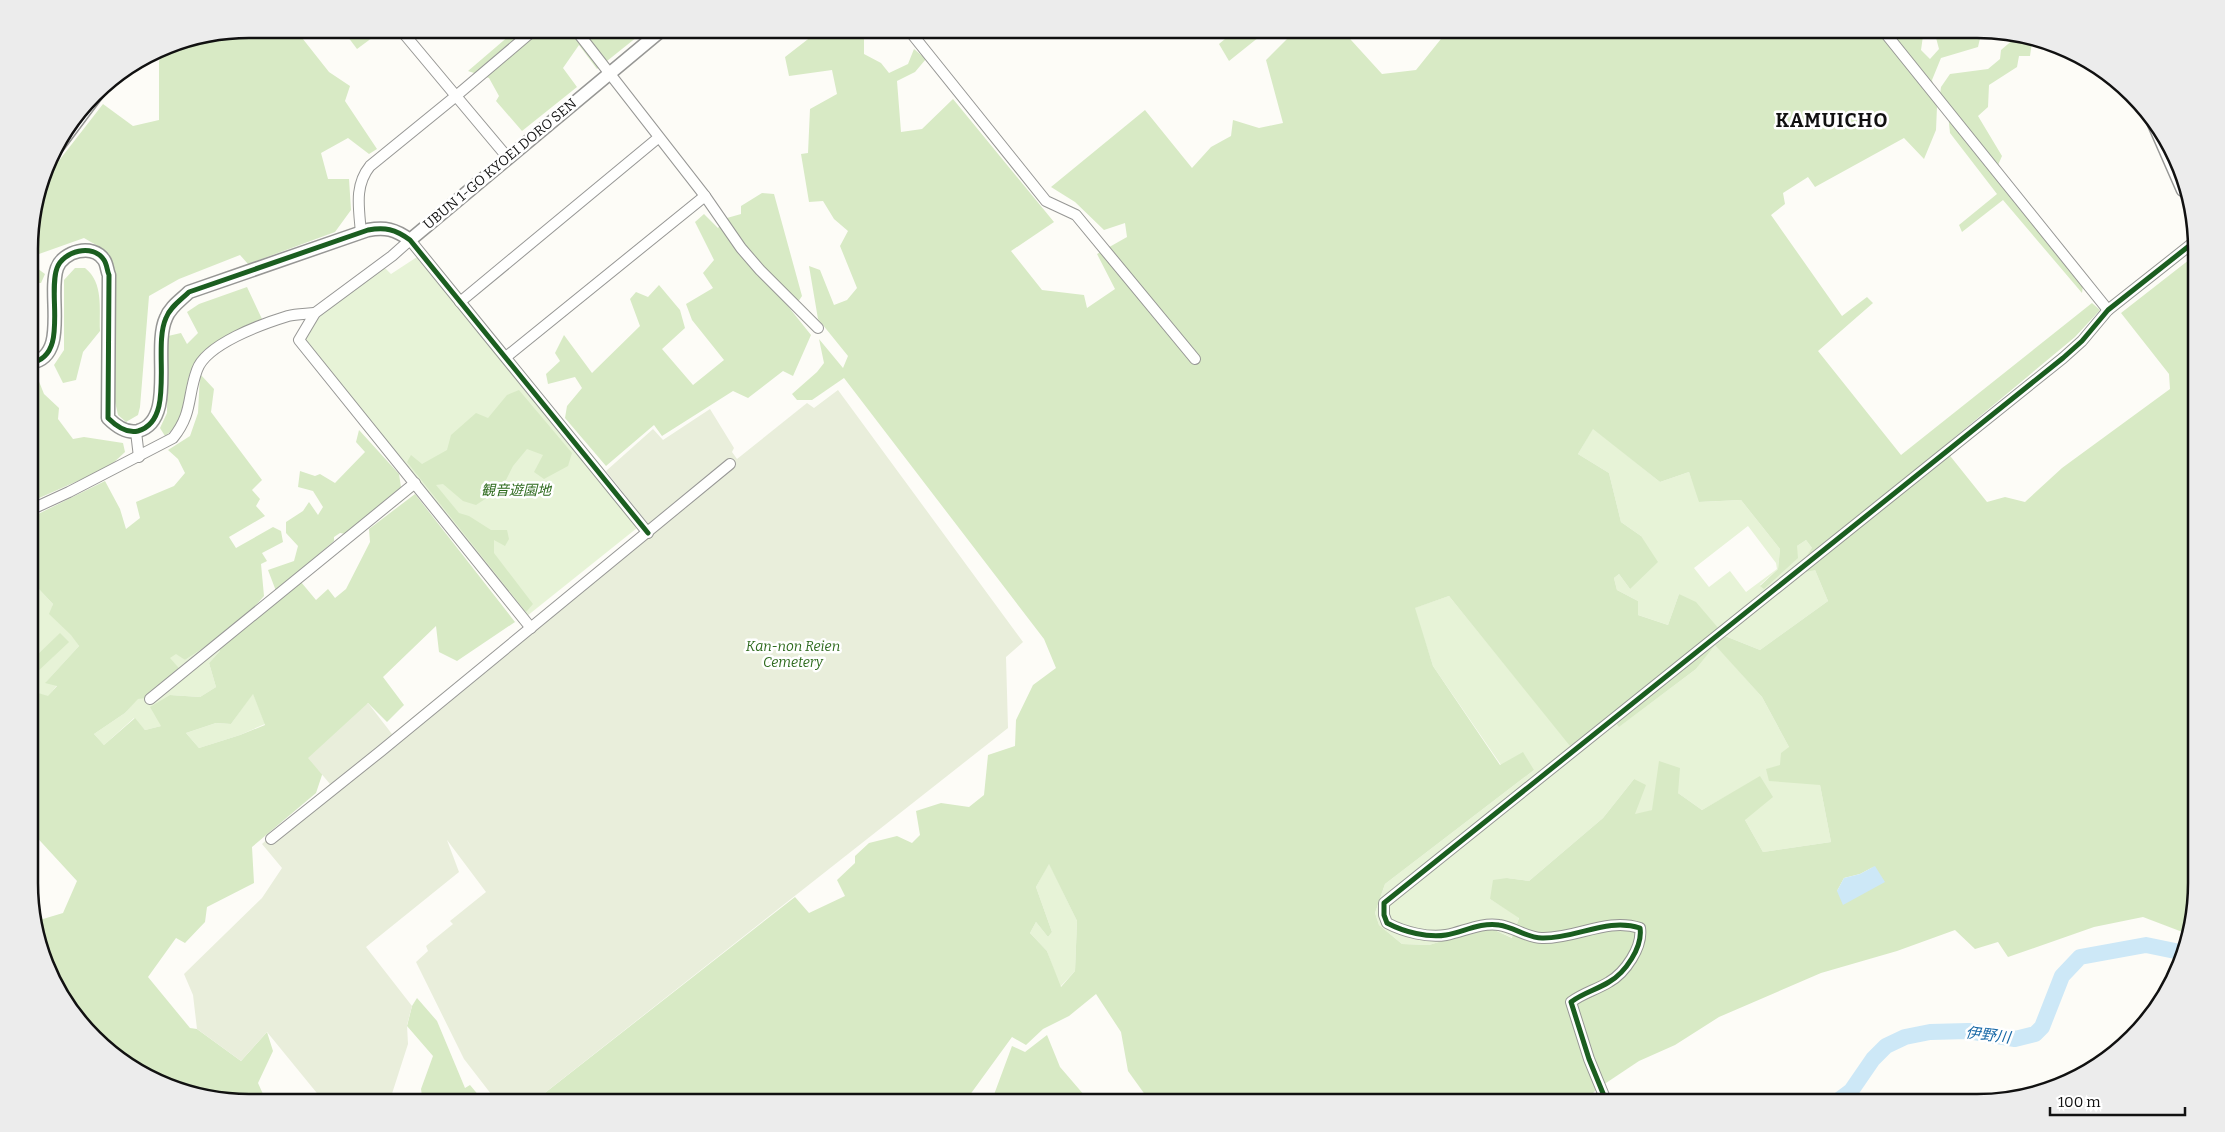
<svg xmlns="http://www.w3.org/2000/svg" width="2225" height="1132" font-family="Bitter,'Noto Sans JP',serif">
	<rect width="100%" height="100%" fill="#fdfcf7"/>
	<g fill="#e7f3d7" fill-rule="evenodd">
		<path d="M 417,257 L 637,528 L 527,616 L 304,339 L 318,315 L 384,267 L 391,274 Z"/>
		<path d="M 1593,428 L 1660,482 L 1689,472 L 1700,502 L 1741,500 L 1780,549 L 1778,569 L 1760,585 L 1764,588 L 1797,546 L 1806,540 L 1812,548 L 1815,570 L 1828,601 L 1760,650 L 1725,636 L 1679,594 L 1668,625 L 1638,615 L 1638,601 L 1617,590 L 1614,578 L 1619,574 L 1630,589 L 1641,536 L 1621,522 L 1609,473 L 1578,454 ZM 1748,526 L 1776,563 L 1777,569 L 1746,592 L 1730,571 L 1709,587 L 1694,568 Z"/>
		<path d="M 36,586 L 53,604 L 50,614 L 72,635 L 79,646 L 46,682 L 57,685 L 48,697 L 35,692 L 30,698 L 30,601 Z"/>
		<path d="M 1449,596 L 1570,745 L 1609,715 L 1620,726 L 1696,669 L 1715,644 L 1762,697 L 1789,747 L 1820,785 L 1831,842 L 1763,852 L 1745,820 L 1760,777 L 1702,810 L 1678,793 L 1653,810 L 1635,815 L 1634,779 L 1603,818 L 1529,881 L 1507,878 L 1490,899 L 1519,917 L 1513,938 L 1488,927 L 1429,945 L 1402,944 L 1379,925 L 1375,913 L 1385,884 L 1534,770 L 1501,765 L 1433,666 L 1414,608 Z"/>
		<path d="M 211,643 L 220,651 L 209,663 L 216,687 L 200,697 L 170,695 L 161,726 L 145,730 L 134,718 L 104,745 L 94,734 L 125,713 L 138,698 L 154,691 L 179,668 L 169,658 L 176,653 L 185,660 Z"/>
		<path d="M 253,693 L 265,724 L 240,735 L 199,748 L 186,733 L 216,723 L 231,724 Z"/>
		<path d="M 1049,863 L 1077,921 L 1075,971 L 1060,987 L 1047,951 L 1030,933 L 1036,922 L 1048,937 L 1052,932 L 1036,887 Z"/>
	</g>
	<g fill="#d8eac5" fill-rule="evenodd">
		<path d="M 249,29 L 295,29 L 329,72 L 350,86 L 345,101 L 377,149 L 369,154 L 348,138 L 321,153 L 328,179 L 349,179 L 351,210 L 335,232 L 248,264 L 240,255 L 179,279 L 149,296 L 140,407 L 138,415 L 126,422 L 118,415 L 113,393 L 113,264 L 103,249 L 84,238 L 39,254 L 34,266 L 45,274 L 41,283 L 29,283 C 29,244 30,212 47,176 L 103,104 L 133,126 L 159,120 L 159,61 L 167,45 Z"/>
		<path d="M 342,29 L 384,29 L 357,49 Z"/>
		<path d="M 517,29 L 647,29 L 597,69 L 579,45 L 563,68 L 577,87 L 522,131 L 496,101 L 499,96 L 489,78 L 468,71 Z"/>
		<path d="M 821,29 L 864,29 L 864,54 L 881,63 L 889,73 L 908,64 L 914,49 L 926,59 L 915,72 L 897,81 L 901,132 L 922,129 L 953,99 L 1054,222 L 1011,251 L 1042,290 L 1084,295 L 1087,308 L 1115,289 L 1097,254 L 1127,237 L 1125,223 L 1104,230 L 1075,202 L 1051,187 L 1145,110 L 1192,168 L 1211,147 L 1231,136 L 1233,120 L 1259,128 L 1283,123 L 1266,60 L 1287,39 L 1318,29 L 1341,29 L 1382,74 L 1416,70 L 1449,29 L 1924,29 L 1921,50 L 1930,59 L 1939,49 L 1935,34 L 1936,29 L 1982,30 L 1978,47 L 1941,58 L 1932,80 L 1937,107 L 1936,130 L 1924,159 L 1904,138 L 1815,187 L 1808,177 L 1783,193 L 1785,204 L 1771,215 L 1842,316 L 1867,297 L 1873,303 L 1818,351 L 1901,455 L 2092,303 L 2100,310 L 2075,337 L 1943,447 L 1987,502 L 2005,497 L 2025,502 L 2062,468 L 2170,389 L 2169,374 L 2121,313 L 2194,256 L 2196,883 L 2185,933 L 2143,917 L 2094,927 L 2008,957 L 1998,942 L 1975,949 L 1955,930 L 1897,951 L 1821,973 L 1719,1017 L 1675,1045 L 1639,1061 L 1597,1089 L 1583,1103 L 1151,1103 L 1128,1071 L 1121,1032 L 1096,994 L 1069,1016 L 1043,1029 L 1026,1045 L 1012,1037 L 964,1103 L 532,1103 L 795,897 L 809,913 L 845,896 L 837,880 L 855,863 L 855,856 L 869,843 L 897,836 L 912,843 L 920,835 L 916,811 L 941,803 L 969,807 L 984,795 L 988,755 L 1015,746 L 1016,720 L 1033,685 L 1056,668 L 1044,639 L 844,378 L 812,400 L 797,400 L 792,394 L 817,372 L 824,363 L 819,339 L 843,368 L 848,356 L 818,319 L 809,266 L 820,270 L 834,305 L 847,300 L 857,288 L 840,246 L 848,231 L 834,219 L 823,201 L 809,202 L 801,154 L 808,153 L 810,109 L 837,94 L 832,70 L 789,76 L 785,57 ZM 1593,429 L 1660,482 L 1689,472 L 1699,502 L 1741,500 L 1780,549 L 1778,569 L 1760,586 L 1764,589 L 1798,558 L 1797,546 L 1806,540 L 1812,548 L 1800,566 L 1805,572 L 1815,570 L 1828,601 L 1760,650 L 1725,636 L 1696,602 L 1679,594 L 1668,625 L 1638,615 L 1638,601 L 1617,590 L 1614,578 L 1619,574 L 1630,589 L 1658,562 L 1641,536 L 1621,522 L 1609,473 L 1578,454 ZM 1449,596 L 1570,746 L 1609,715 L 1619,727 L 1696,669 L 1715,645 L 1762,697 L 1789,747 L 1781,753 L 1780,765 L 1766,769 L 1769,781 L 1820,785 L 1831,842 L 1763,852 L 1745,820 L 1773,797 L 1760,776 L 1702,810 L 1678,793 L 1680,768 L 1659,761 L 1652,810 L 1635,814 L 1646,785 L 1634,779 L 1603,818 L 1529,881 L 1507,878 L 1493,880 L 1490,899 L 1519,918 L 1512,938 L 1488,927 L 1429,945 L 1402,944 L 1379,925 L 1375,913 L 1385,884 L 1534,770 L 1523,752 L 1500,765 L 1433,666 L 1415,608 ZM 1049,864 L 1077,921 L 1075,971 L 1061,987 L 1047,951 L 1030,933 L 1036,922 L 1048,937 L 1052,932 L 1036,887 ZM 1875,866 L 1837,891 L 1844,878 L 1860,874 Z"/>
		<path d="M 1237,29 L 1269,29 L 1229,61 L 1219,44 Z"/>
		<path d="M 2015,38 L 2032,42 L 2030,56 L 2019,56 L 2017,67 L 1989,85 L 1988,107 L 1978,116 L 2002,156 L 1995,172 L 2083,286 L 2082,293 L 2003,200 L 1962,232 L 1959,225 L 1997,194 L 1950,133 L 1948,114 L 1939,102 L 1941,87 L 1950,74 L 1988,69 L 2000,59 L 2001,50 Z"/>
		<path d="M 762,193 L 774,194 L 802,296 L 798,302 L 775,290 L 811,335 L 793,376 L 783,371 L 748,398 L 733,391 L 662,436 L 654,425 L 606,466 L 565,418 L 567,406 L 582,388 L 575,377 L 548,384 L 546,374 L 560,361 L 555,353 L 564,335 L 592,373 L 640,326 L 630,299 L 636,292 L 648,297 L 659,285 L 680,310 L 685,328 L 662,349 L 693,385 L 724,360 L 692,320 L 686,304 L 713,288 L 703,273 L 714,260 L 695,222 L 704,214 L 718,228 L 727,218 L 741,214 L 741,206 Z"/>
		<path d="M 75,268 L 85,268 C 104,283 99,309 100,331 L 83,352 L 76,380 L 63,383 L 54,365 L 64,350 L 64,280 Z"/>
		<path d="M 247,287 L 262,319 C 240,329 207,342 195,363 C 179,389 192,416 165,436 L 160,428 L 167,413 L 168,336 L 181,333 L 187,344 L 198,333 L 187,312 L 199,304 Z"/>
		<path d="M 29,303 L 34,320 L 33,349 L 29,349 Z"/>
		<path d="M 200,374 L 214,389 L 211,412 L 262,480 L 252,490 L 260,499 L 256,506 L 265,516 L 229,537 L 236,548 L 273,527 L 281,531 L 283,542 L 262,553 L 267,561 L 261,564 L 264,596 L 251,611 L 301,582 L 316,600 L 328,589 L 335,598 L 346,589 L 370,542 L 369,529 L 415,494 L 515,622 L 457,661 L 439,652 L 436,626 L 383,677 L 404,705 L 387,722 L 368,703 L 322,775 L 316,793 L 252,847 L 254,883 L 207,907 L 205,922 L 185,943 L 176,938 L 148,977 L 190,1028 L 197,1029 L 241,1061 L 267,1032 L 273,1051 L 258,1083 L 267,1103 L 249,1103 L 151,1080 L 74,1017 L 45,967 L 33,922 L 63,913 L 77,881 L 31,831 L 30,698 L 35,692 L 48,696 L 57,686 L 45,683 L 79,646 L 71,635 L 49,614 L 53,604 L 36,586 L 30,601 L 30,518 L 105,481 L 120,509 L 126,529 L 140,518 L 136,502 L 174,486 L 185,473 L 178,459 L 168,450 L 190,436 L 198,413 ZM 211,643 L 220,651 L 209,663 L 216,687 L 200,697 L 170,695 L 150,707 L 161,726 L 145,730 L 135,718 L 104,745 L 94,734 L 125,713 L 138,699 L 146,698 L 179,668 L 170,658 L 176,654 L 185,660 ZM 253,694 L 265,725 L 240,735 L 199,748 L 186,733 L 216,723 L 231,724 Z"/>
		<path d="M 38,379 L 44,394 L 59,408 L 58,419 L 73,439 L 84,437 L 123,443 L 125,452 L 109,467 L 37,499 L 30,496 L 30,380 Z"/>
		<path d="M 519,390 L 572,453 L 568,466 L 544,479 L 534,472 L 543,455 L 527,449 L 513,466 L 502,488 L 476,505 L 463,501 L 443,484 L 436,485 L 459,513 L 469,516 L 491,530 L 507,530 L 509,539 L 505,546 L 494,540 L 494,553 L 533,604 L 526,612 L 407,462 L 411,455 L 422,464 L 447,450 L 451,435 L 476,413 L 488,418 L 507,395 Z"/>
		<path d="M 359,430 L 399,474 L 401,487 L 346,534 L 340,533 L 334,537 L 334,541 L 276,591 L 268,570 L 294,561 L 298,546 L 286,533 L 286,522 L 303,511 L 309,502 L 318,515 L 323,507 L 313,491 L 298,487 L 300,471 L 315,476 L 320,474 L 335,483 L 365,452 L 356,442 Z"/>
		<path d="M 60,633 L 69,642 L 36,673 L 30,670 L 32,660 Z"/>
		<path d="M 417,998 L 437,1021 L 465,1088 L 470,1085 L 485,1103 L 423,1103 L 421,1089 L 433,1056 L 407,1026 L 412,1006 Z"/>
		<path d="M 1047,1035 L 1060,1067 L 1091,1103 L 997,1103 L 992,1100 L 1012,1046 L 1025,1052 Z"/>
	</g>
	<path fill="#e9eedb" d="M 838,390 L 1023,642 L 1006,657 L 1008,728 L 532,1103 L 498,1103 L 464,1059 L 416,962 L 428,951 L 426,946 L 453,924 L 450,921 L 486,892 L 447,840 L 459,872 L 366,947 L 412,1006 L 407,1025 L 408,1044 L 389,1103 L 325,1103 L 267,1032 L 241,1061 L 197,1029 L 193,995 L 184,974 L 262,898 L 282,868 L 262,844 L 330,784 L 308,758 L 368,703 L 392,734 L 649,525 L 606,471 L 653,429 L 663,440 L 710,409 L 734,448 L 732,452 L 737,459 L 807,403 L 814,408 Z"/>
	<path fill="#cde8f7" d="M 1875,866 L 1885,882 L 1843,905 L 1837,891 L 1844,878 L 1860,874 Z"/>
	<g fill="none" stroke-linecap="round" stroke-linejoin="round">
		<path stroke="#cde8f7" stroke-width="16" d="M 1835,1103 L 1851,1091 L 1873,1059 L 1886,1046 L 1905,1037 L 1930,1032 L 1968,1031 L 2015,1039 L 2035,1034 L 2042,1027 L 2062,976 L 2080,957 L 2146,945 L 2180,952"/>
		<g stroke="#979795" stroke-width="12">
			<g id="minor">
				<path d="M 400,29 L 456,96 L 535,29"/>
				<path d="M 575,29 L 705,196 L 741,248 L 760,270 L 818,328"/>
				<path d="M 908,29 L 1046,201 L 1076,215 L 1195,359"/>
				<path d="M 1882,29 L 2108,310"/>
				<path d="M 361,233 C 359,208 354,186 370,166 L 456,96 L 508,158"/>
				<path d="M 460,302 L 658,138"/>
				<path d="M 506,357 L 705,196"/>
				<path d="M 136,432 L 139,457"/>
				<path d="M 30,510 L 69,492 L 173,438 C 193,413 187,397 197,370 C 206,344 262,324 288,316 C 296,314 306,314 315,313"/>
				<path d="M 531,628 L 299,340 L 315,313 L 392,256 L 410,240 L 648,533"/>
				<path d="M 150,699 L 415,483"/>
				<path d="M 271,839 L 381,751 L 730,464"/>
				<path d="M 1607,1103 L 1589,1059 L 1571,1002 C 1583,993 1596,990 1609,982 C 1625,973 1643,947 1640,928 C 1607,917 1576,939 1542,938 C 1527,938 1514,927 1499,925 C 1481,922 1463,932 1446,935 C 1428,938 1404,932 1387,923 L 1384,915 L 1384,903 L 2063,358 L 2082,341 L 2108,310 L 2194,242"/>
				<path d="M 1680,1103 L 1683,1100 L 1685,1103"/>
			</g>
		</g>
		<g stroke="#979795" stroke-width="15">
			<g id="tertiary">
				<path d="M 2151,117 L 2183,190"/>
				<path d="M 50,157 L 106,82"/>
				<path d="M 30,363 C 70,357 47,295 57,268 C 63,251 93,243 104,260 C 107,264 107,271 109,275 L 108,418 C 116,426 126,434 138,431 C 177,420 152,348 166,318 C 170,307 181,300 189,292 L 368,230 C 385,227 395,229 410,240 L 663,29"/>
			</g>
		</g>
		<use href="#minor" stroke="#fffffe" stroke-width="10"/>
		<use href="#tertiary" stroke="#fffffe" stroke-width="12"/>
		<g stroke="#fff" stroke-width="8">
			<g id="cycleway">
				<path d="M 30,363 C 70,357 47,295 57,268 C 63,251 93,243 104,260 C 107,264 107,271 109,275 L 108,418 C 116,426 126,434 138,431 C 177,420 152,348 166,318 C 170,307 181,300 189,292 L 368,230 C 385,227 395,229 410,240 L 648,533"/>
				<path d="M 1607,1103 L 1589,1059 L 1571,1002 C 1583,993 1596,990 1609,982 C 1625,973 1643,947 1640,928 C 1607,917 1576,939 1542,938 C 1527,938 1514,927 1499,925 C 1481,922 1463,932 1446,935 C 1428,938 1404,932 1387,923 L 1384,915 L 1384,903 L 2063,358 L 2082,341 L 2108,310 L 2194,242"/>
			</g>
		</g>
		<use href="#cycleway" stroke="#1b5e20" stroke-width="5"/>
	</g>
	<g text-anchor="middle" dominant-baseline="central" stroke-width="5" stroke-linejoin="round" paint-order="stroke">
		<g font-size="14" fill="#111" stroke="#fff">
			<text transform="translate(500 164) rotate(-40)">UBUN 1-GO KYOEI DORO SEN</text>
		</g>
		<g font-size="14" font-style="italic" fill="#2f6b1f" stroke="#fff">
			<text x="516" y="490">観音遊園地</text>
			<text x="793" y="646">Kan-non Reien<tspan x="793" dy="16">Cemetery</tspan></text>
		</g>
		<g font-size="15" font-style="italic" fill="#1768a6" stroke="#fff">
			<text transform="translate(1988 1035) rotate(7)">伊野川</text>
		</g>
		<g font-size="19" font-weight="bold" letter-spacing="1" fill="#111" stroke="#fff">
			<text x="1832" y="120">KAMUICHO</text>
		</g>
	</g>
	<path d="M0 0H2225V1132H0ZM249 38H1977A211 211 0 0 1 2188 249V883A211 211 0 0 1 1977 1094H249A211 211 0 0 1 38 883V249A211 211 0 0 1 249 38Z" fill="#ececec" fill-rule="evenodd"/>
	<path fill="none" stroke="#111" stroke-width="2.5" d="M249 38H1977A211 211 0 0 1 2188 249V883A211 211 0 0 1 1977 1094H249A211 211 0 0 1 38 883V249A211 211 0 0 1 249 38Z"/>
	<path d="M2050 1107v8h135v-8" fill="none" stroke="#111111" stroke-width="2.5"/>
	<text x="2058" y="1107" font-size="15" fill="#111111" stroke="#ffffff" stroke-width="4" paint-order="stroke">100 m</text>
</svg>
